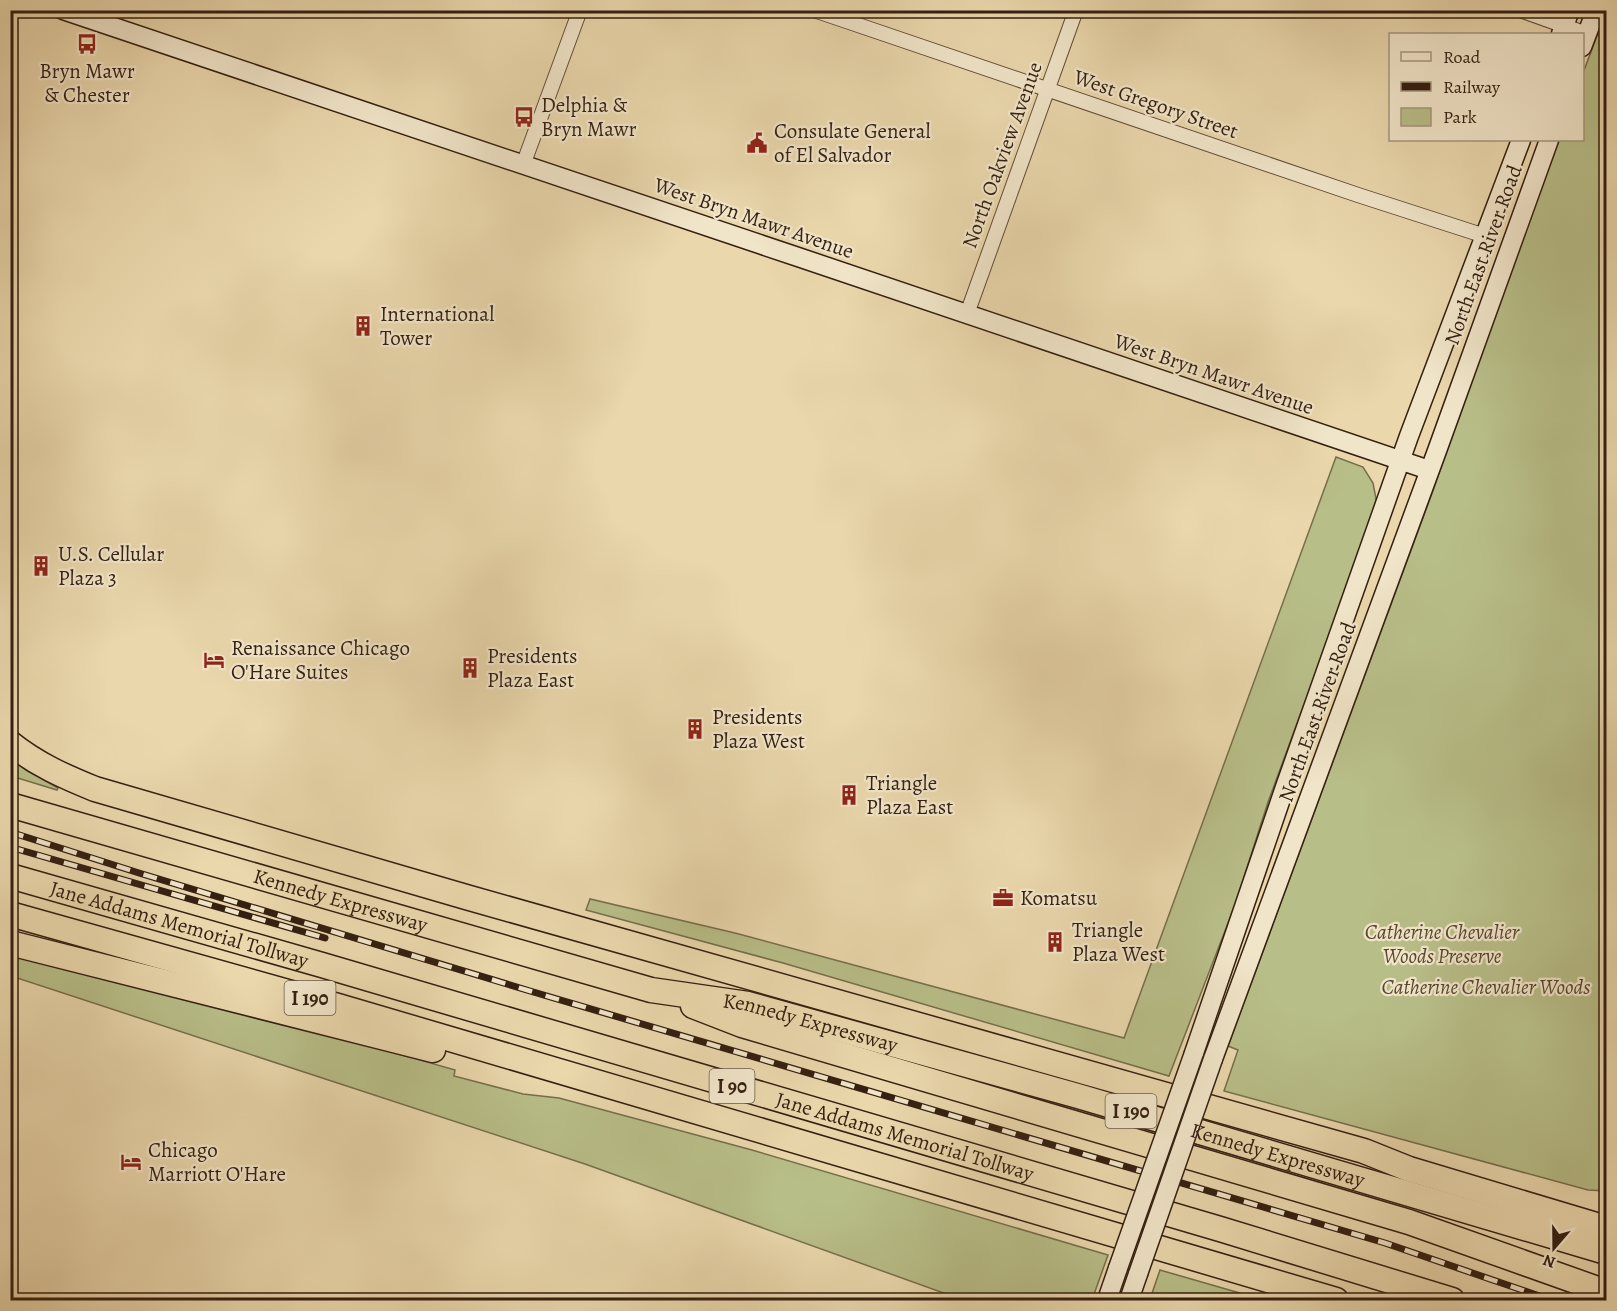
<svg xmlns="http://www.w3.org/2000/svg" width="1617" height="1311" font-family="Alegreya,serif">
	<rect width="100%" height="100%" fill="#ead7ac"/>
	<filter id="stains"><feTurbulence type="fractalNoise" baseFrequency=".00333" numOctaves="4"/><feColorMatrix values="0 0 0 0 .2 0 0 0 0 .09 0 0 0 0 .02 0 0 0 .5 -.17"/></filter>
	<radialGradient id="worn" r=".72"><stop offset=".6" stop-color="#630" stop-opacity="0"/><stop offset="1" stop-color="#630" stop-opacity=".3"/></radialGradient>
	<g fill="#b8be88" stroke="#766e4c" stroke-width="1.5">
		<path d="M 1606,12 L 1606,1191 L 1588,1190 L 1224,1091 L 1238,1050 L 1228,1046 L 1434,488 L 1501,291 L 1557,140 L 1582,140 L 1583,73 Z"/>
		<path d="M 1336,457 L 1363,467 L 1373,483 L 1377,504 L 1371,523 L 1268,802 L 1235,905 L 1169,1076 L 783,963 L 586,910 L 590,899 L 735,933 L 1124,1038 Z"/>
		<path d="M 10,758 L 26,770 L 58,788 L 57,790 L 11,776 Z"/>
		<path d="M 10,954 C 159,991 307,1028 455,1070 L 454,1076 L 523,1094 L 559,1098 L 752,1150 L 1108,1255 L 1092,1300 L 963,1300 L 585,1164 L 11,976 Z"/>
		<path d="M 1160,1270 L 1264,1300 L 1140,1300 L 1141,1297 L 1150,1299 Z"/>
	</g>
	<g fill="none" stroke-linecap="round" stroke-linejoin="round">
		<g stroke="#624d38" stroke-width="16">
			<g id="street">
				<path d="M 814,10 L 1358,195 L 1485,236"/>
				<path d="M 1520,10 L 1587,34"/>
				<path d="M 523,165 L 580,10"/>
				<path d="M 967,314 L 1076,10"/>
			</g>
		</g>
		<g stroke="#341f11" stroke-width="21">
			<g id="secondary">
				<path d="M 63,10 L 798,257 L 1429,470"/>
				<path d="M 1561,34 L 1570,10"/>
				<path d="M 1582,47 L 1596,10"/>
				<path d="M 1194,1053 L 1285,787 L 1409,436 L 1521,140"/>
				<path d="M 1213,1059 L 1438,448 L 1549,140"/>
				<path d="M 1107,1300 L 1118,1268"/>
				<path d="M 1129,1300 L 1138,1274"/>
			</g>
		</g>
		<g stroke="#341f11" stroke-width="27">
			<g id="highway">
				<path d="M 10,743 C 36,764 65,777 95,789 L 466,897 L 1364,1151 L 1409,1169 L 1606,1228"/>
				<path id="s1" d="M 10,805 L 651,990 L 748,1004 L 1078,1096 L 1606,1252"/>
				<path id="s2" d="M 10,876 L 322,965 L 1220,1229 L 1452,1300"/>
				<path d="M 10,914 L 338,1006 L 1336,1300"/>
				<path d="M 10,943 L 433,1050"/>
				<path d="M 693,1006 L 742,1025 L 1409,1222 L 1606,1292"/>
			</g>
		</g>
		<use href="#street" stroke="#f1e5c9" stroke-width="14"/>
		<use href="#secondary" stroke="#f1e5c9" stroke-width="18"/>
		<use href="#highway" stroke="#ead7ac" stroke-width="24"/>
		<g stroke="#341f11" stroke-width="7">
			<g id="rail">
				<path d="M 10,832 L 139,873 L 530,991 L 1385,1243 L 1551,1300"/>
				<path d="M 10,847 L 325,938"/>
			</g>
		</g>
		<use href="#rail" stroke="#f1e5c9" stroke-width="4.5" stroke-dasharray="14" stroke-linecap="butt"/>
		<g stroke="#341f11" stroke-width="21" stroke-linecap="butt">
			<g id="secondary-bridge">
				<path d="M 1118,1268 L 1194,1053"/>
				<path d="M 1138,1274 L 1213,1059"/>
			</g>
		</g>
		<use href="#secondary-bridge" stroke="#f1e5c9" stroke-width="18"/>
	</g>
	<defs>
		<g id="bus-bare" transform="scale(1.62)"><path d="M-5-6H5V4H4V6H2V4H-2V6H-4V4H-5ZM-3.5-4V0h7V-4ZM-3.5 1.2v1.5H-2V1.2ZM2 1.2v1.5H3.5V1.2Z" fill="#8f2418" stroke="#f1e5c9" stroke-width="2.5" paint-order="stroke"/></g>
		<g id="civic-bare" transform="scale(1.62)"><path d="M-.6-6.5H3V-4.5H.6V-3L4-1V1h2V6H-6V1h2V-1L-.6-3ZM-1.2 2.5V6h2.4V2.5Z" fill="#8f2418" stroke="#f1e5c9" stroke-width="2.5" paint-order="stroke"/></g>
		<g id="building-bare" transform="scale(1.62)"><path d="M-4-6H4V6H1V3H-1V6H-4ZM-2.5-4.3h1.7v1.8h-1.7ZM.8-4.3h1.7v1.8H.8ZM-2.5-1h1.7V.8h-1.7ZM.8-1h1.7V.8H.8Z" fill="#8f2418" stroke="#f1e5c9" stroke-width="2.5" paint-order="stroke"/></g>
		<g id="hotel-bare" transform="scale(1.62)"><path d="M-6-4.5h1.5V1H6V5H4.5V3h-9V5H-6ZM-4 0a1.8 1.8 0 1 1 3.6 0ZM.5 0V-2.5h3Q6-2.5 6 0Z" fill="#8f2418" stroke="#f1e5c9" stroke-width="2.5" paint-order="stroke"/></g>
		<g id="office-bare" transform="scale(1.62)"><path d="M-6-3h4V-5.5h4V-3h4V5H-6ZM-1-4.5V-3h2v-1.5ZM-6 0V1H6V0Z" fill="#8f2418" stroke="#f1e5c9" stroke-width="2.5" paint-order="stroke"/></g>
	</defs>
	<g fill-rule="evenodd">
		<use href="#bus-bare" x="87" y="44"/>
		<use href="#bus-bare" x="524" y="117"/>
		<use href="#civic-bare" x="757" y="143"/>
		<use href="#building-bare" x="363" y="326"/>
		<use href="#building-bare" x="41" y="566"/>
		<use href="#hotel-bare" x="214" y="660"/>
		<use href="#building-bare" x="470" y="668"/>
		<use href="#building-bare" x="695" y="729"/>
		<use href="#building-bare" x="849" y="795"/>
		<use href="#office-bare" x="1003" y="898"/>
		<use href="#building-bare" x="1055" y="942"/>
		<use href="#hotel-bare" x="131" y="1162"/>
	</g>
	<g text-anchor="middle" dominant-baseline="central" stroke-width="4.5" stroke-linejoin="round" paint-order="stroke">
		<g fill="#f1e5c9" stroke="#6d5a48" stroke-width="1.5">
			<rect x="284.5" y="981" width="51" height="34" rx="4.5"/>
			<rect x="709.5" y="1069" width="45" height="34" rx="4.5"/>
			<rect x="1105.5" y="1094" width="51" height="34" rx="4.5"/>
		</g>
		<g font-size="20" font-weight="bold" fill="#341f11">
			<text x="310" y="998">I 190</text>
			<text x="732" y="1086">I 90</text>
			<text x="1131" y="1111">I 190</text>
		</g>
		<g font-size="21" fill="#341f11" stroke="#f1e5c9" text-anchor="start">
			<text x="87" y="71" text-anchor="middle">Bryn Mawr<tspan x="87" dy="24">&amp; Chester</tspan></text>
			<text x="541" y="105">Delphia &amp;<tspan x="541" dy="24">Bryn Mawr</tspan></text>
			<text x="774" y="131">Consulate General<tspan x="774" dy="24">of El Salvador</tspan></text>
			<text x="380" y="314">International<tspan x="380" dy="24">Tower</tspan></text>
			<text x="58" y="554">U.S. Cellular<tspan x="58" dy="24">Plaza 3</tspan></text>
			<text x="231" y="648">Renaissance Chicago<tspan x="231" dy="24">O'Hare Suites</tspan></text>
			<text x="487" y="656">Presidents<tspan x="487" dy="24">Plaza East</tspan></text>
			<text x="712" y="717">Presidents<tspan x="712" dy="24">Plaza West</tspan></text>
			<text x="866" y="783">Triangle<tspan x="866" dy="24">Plaza East</tspan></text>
			<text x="1020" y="898">Komatsu</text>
			<text x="1072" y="930">Triangle<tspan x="1072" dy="24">Plaza West</tspan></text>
			<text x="148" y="1150">Chicago<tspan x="148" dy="24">Marriott O'Hare</tspan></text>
		</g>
		<g font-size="21" fill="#341f11" stroke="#f1e5c9">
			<text transform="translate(1156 104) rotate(19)">West Gregory Street</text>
			<text transform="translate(1002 155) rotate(-70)">North Oakview Avenue</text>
			<text transform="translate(754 218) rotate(19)">West Bryn Mawr Avenue</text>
			<text transform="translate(1483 255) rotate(-70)">North East River Road</text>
			<text transform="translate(1214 374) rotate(19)">West Bryn Mawr Avenue</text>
			<text transform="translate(1317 712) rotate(-70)">North East River Road</text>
			<text stroke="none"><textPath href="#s1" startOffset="344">Kennedy Expressway</textPath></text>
			<text stroke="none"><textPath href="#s2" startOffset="176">Jane Addams Memorial Tollway</textPath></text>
			<text stroke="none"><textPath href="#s1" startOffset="830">Kennedy Expressway</textPath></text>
			<text stroke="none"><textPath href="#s2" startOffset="932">Jane Addams Memorial Tollway</textPath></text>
			<text stroke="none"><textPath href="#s1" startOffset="1316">Kennedy Expressway</textPath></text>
		</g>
		<g font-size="21" font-style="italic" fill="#55472f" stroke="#f1e5c9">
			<text x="1442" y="932">Catherine Chevalier<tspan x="1442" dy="24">Woods Preserve</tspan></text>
			<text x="1486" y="987">Catherine Chevalier Woods</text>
		</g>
	</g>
	<rect width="1617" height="1311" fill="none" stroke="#ead7ac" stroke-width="36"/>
	<rect x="12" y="12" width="1593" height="1287" fill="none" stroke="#341f11" stroke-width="3"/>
	<rect x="18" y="18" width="1581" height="1275" fill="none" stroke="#341f11" stroke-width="1.5"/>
	<rect x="1389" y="33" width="195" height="108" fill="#f1e5c9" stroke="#a5967f" stroke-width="1.5"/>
	<rect x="1401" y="52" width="30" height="9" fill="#f1e5c9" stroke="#a5967f" stroke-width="1.5"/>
	<text x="1443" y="63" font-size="18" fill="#341f11">Road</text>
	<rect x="1401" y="82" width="30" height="9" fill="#341f11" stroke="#a5967f" stroke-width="1.5"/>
	<text x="1443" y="93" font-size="18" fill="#341f11">Railway</text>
	<rect x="1401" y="108" width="30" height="18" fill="#b8be88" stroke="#a5967f" stroke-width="1.5"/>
	<text x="1443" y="123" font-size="18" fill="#341f11">Park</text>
	<g transform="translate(1554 1248) rotate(200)" stroke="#f1e5c9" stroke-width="4.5" paint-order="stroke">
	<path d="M0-4.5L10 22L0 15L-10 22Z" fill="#341f11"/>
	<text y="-9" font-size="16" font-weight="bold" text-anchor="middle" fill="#341f11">N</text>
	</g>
	<rect width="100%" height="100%" filter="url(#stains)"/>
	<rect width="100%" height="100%" fill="url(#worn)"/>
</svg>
